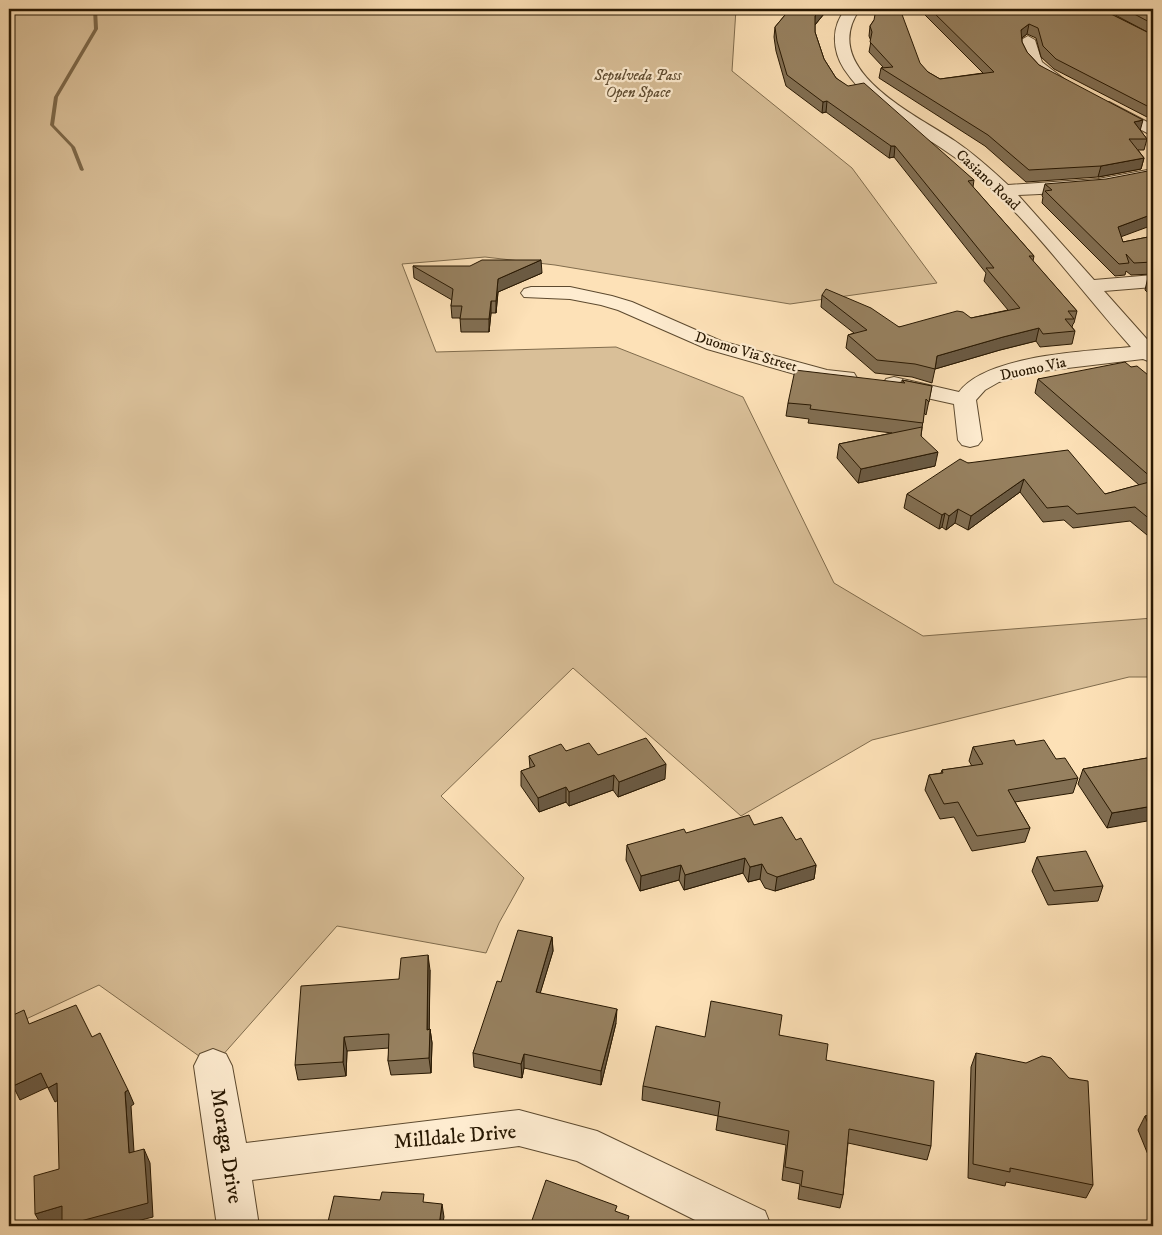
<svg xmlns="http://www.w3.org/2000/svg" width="1162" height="1235" font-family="'IM FELL DW Pica',serif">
	<rect width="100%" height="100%" fill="#fde1b7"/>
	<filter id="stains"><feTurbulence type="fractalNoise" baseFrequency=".004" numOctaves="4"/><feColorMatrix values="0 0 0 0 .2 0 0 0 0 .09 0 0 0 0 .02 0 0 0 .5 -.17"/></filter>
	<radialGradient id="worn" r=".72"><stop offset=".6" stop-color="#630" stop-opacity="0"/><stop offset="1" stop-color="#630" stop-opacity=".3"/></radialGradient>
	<path fill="#d9bf98" stroke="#806c4d" d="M 9,9 L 736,9 L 732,71 L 852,168 L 937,283 L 790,304 L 555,265 L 485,257 L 402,264 L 436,352 L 616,347 L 743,397 L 834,583 L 923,636 L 1153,618 L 1153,677 L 1129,677 L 872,740 L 741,816 L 573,668 L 441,796 L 524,878 L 499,923 L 486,953 L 337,926 L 213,1066 L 99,985 L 9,1027 Z"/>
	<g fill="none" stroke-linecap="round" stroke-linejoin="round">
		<path fill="#7d6849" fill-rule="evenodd" d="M 93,9 L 97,9 L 98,29 L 58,97 L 54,125 L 75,147 L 84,170 L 82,171 L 80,170 L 71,147 L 50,125 L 54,97 L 94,29 Z"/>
		<g stroke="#5d4a2f" stroke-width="2">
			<g id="minor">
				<path d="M 846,9 L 860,9 C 817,69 915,114 955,141 C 974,154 991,169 1008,185 L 1098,179 L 1153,169 L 1153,179 C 1109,191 1064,193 1018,195 L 1094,280 L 1153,275 L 1153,287 L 1104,291 L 1153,346 L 1153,363 L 1143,359 L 1034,372 L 999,382 L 985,390 L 976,400 L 982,440 L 978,445 L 970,447 L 962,445 L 958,440 L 954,404 L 886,389 L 883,384 L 886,379 L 894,377 L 959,392 C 986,355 1087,351 1131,347 C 1079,289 1033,224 974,172 C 933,137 874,115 844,69 C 832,50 831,26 846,9 Z"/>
				<path d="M 1028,36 L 1035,40 L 1042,62 L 1064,79 L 1067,82 L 1064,85 C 1041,91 1022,59 1021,40 Z"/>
				<path d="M 1109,102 L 1153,125 L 1153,136 L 1103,110 L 1101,107 L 1103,104 Z"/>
				<path d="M 531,287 L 570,287 L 612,296 L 632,302 L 721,341 L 827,370 L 854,373 L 857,378 L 854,383 L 846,385 L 826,383 L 707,349 L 618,310 L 601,305 L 570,299 L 524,297 L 521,293 L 524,289 Z"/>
				<path d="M 213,1049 L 226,1054 L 232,1066 L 246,1143 L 519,1110 L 597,1131 L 765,1211 L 771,1226 L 707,1226 L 577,1161 L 519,1146 L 252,1180 L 259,1226 L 217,1226 L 194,1066 L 200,1054 Z"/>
			</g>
		</g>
		<use href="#minor" fill="#feecd0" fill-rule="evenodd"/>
	</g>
	<g fill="#826f53" stroke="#281802">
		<path d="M 790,9 L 828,9 L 815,25 L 815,32 L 824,59 L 836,78 L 974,180 L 973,187 L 1034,256 L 1033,261 L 1077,311 L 1074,323 L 1073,324 L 1072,327 L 1075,331 L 1072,344 L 1040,347 L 1036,341 L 1000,350 L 935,369 L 932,383 L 912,377 L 875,373 L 846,348 L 848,335 L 854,333 L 821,307 L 822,295 L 899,327 L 971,318 L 1008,310 L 984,281 L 986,273 L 894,157 L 889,158 L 826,112 L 822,113 L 786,86 L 776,51 L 774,37 L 775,27 Z"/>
		<path d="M 919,9 L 1101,9 L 1153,35 L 1153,122 L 1147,117 L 1054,69 L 1041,57 L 1036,38 L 1027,34 L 1022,38 L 1022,42 L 1027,52 L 1039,65 L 1140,130 L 1147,139 L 1144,150 L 1138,150 L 1144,158 L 1141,169 L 1098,177 L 1026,182 L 985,146 L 879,78 L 881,68 L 883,67 L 869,52 L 871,41 L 869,36 L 870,26 L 874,20 L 928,72 L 940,79 L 983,73 Z"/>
		<path d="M 1104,9 L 1153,9 L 1153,35 Z"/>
		<path d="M 1045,184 L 1121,237 L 1123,242 L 1153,236 L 1153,274 L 1131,275 L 1126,271 L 1125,275 L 1115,276 L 1042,203 L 1043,197 L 1042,196 Z"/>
		<path d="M 413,266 L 542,273 L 498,292 L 496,313 L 491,313 L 489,332 L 461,332 L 460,318 L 452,318 L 451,306 L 452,300 L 414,278 Z"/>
		<path d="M 1153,276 L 1153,298 L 1145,290 L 1148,277 Z"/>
		<path d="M 1153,302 L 1153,318 L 1149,314 Z"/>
		<path d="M 1131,367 L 1153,379 L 1153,534 L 1147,535 L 1130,521 L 1073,528 L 1064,520 L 1043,522 L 1020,492 L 968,530 L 955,523 L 946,530 L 942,527 L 939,529 L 904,508 L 907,494 L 968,463 L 1105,494 L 1139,485 L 1035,393 L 1038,379 Z"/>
		<path d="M 902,380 L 932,386 L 926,415 L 924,413 L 921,436 L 935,466 L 858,483 L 837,458 L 839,444 L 892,433 L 808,423 L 809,419 L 786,416 L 788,403 L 902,382 Z"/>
		<path d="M 1016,745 L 1056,759 L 1078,778 L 1073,793 L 1015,802 L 1030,828 L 1025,842 L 972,851 L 954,817 L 940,819 L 925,790 L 929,775 L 941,773 L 942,770 L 972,766 L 969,761 L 973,747 Z"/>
		<path d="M 566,751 L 598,755 L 665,779 L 618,797 L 613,790 L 569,806 L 566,802 L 539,812 L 521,786 L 521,771 L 530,768 L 529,756 Z"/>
		<path d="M 1153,757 L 1107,828 L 1078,784 L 1083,769 Z"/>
		<path d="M 754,825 L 796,840 L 816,865 L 814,879 L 775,891 L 765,888 L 760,879 L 748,882 L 743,873 L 684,890 L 679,880 L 640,891 L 626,860 L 627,845 Z"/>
		<path d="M 1037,857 L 1103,886 L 1098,901 L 1048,905 L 1032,871 Z"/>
		<path d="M 552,937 L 553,951 L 540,993 L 616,1023 L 601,1085 L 524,1068 L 522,1078 L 474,1067 L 473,1053 L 501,982 Z"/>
		<path d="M 430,970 L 429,1029 L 430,1029 L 432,1043 L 431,1073 L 391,1075 L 388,1061 L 389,1048 L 347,1051 L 346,1076 L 298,1080 L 295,1065 L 399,979 Z"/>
		<path d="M 779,1035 L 826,1060 L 931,1146 L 927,1160 L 848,1143 L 843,1195 L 840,1208 L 798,1199 L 800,1184 L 782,1180 L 786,1145 L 716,1130 L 718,1116 L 642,1100 L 643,1086 L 705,1037 Z"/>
		<path d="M 976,1053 L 1093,1185 L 1086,1198 L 1006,1182 L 1005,1186 L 968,1178 L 971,1067 Z"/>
		<path d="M 1153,1115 L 1153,1167 L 1138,1130 L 1145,1116 Z"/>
	</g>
	<g fill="#6a5a43" stroke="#281802">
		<path d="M 821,9 L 828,9 L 814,26 L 815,16 Z"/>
		<path d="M 1029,24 L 1027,34 L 1019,40 L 1021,30 Z"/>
		<path d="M 827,101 L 826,112 L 822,113 L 823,102 Z"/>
		<path d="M 1143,120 L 1140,131 L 1134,122 Z"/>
		<path d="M 891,146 L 895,146 L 894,157 L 889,158 Z"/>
		<path d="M 1144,158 L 1141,169 L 1098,177 L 1101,166 Z"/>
		<path d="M 1153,214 L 1153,225 L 1115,239 L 1118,227 Z"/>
		<path d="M 541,260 L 542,273 L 498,292 L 496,313 L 496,301 L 498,279 Z"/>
		<path d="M 491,301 L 491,313 L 489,332 L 489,319 Z"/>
		<path d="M 1039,328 L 1036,341 L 1000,350 L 935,369 L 937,356 L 1003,337 Z"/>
		<path d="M 938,452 L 935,466 L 858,483 L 861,469 Z"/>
		<path d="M 1024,479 L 1020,492 L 968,530 L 971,516 Z"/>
		<path d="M 958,509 L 955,523 L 946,530 L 949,516 Z"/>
		<path d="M 945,513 L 942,527 L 939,529 L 942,515 Z"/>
		<path d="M 1152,521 L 1153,521 L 1153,534 L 1147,535 Z"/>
		<path d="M 666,764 L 665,779 L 618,797 L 619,782 Z"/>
		<path d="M 614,775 L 613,790 L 569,806 L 569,792 Z"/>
		<path d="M 566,787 L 566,802 L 539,812 L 538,798 Z"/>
		<path d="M 1153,806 L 1153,820 L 1107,828 L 1112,813 Z"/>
		<path d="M 745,858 L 743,873 L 684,890 L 685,875 Z"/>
		<path d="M 762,864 L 760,879 L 748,882 L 750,867 Z"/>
		<path d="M 681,865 L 679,880 L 640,891 L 641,876 Z"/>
		<path d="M 816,865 L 814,879 L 775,891 L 777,877 Z"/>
		<path d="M 552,937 L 553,951 L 536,1007 L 536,992 Z"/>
		<path d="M 428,955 L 430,970 L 429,1044 L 427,1030 Z"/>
		<path d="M 617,1009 L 616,1023 L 601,1085 L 601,1071 Z"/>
		<path d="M 430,1029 L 432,1043 L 431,1073 L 429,1058 Z"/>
		<path d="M 344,1037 L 347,1051 L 346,1076 L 343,1062 Z"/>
		<path d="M 524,1054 L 524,1068 L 522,1078 L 521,1064 Z"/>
		<path d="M 41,1073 L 48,1087 L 20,1100 L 13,1086 Z"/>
		<path d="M 57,1083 L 64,1097 L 55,1102 L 48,1088 Z"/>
		<path d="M 128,1090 L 134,1104 L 131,1106 L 135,1167 L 129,1153 L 125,1092 Z"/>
		<path d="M 144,1149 L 150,1163 L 153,1217 L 117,1226 L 62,1226 Z"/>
		<path d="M 442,1204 L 444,1217 L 442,1226 L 439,1226 Z"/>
		<path d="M 62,1206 L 69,1219 L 45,1226 L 42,1226 L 35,1214 Z"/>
	</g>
	<g fill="#978160" stroke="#281802">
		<path d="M 790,9 L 821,9 L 815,16 L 815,32 L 824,59 L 836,78 L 848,86 L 864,83 L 974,180 L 968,181 L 1034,256 L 1029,256 L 1077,311 L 1068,311 L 1074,319 L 1065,319 L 1075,331 L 1043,334 L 1039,328 L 1003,337 L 937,356 L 935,369 L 915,364 L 877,360 L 848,335 L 867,330 L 822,295 L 826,289 L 871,308 L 899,327 L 957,311 L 963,312 L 971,318 L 1020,308 L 986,268 L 994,268 L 895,146 L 891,146 L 827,101 L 823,102 L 787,75 L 777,41 L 775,27 Z"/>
		<path d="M 876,9 L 900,9 L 920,63 L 928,72 L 940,79 L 994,72 L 930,9 L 1101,9 L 1153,35 L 1153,109 L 1056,59 L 1043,46 L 1038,28 L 1029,24 L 1021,30 L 1022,42 L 1027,52 L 1039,65 L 1143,120 L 1134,122 L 1147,139 L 1129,139 L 1144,158 L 1101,166 L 1029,170 L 988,135 L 881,68 L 893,67 L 870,42 L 872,32 L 870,26 L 874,20 Z"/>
		<path d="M 1125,9 L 1153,9 L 1153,24 Z"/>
		<path d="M 1153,170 L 1153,214 L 1118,227 L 1123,242 L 1153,236 L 1153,262 L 1134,263 L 1126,254 L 1129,263 L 1119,264 L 1045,191 L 1052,190 L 1045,184 L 1106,179 Z"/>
		<path d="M 482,260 L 541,260 L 498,279 L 496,301 L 491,301 L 489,319 L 460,319 L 462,306 L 451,306 L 453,289 L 413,266 L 470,266 Z"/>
		<path d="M 1153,276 L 1153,282 L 1148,277 Z"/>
		<path d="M 1125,362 L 1131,367 L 1137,366 L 1153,379 L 1153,479 L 1038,379 Z"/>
		<path d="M 795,370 L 905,383 L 902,380 L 932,386 L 929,402 L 926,399 L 923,423 L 810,409 L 811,405 L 788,403 Z"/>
		<path d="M 922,427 L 921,436 L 938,452 L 861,469 L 839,444 Z"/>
		<path d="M 1068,450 L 1105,494 L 1153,481 L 1153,521 L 1152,521 L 1135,507 L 1077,514 L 1068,506 L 1047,508 L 1024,479 L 971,516 L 958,509 L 949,516 L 945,513 L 942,515 L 907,494 L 960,459 L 968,463 Z"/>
		<path d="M 646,738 L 666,764 L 619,782 L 614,775 L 569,792 L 566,787 L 538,798 L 521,771 L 535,766 L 529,756 L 561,744 L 566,751 L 589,743 L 598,755 Z"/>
		<path d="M 1014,740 L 1016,745 L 1044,740 L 1056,759 L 1065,758 L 1078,778 L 1008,790 L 1030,828 L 977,836 L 958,802 L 944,804 L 929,775 L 943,773 L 942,770 L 983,764 L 973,747 Z"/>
		<path d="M 1153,757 L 1153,806 L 1112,813 L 1083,769 Z"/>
		<path d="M 749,815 L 754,825 L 782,817 L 796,840 L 801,838 L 816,865 L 777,877 L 767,873 L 762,864 L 750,867 L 745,858 L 685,875 L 681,865 L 641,876 L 627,845 L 684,829 L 686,833 Z"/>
		<path d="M 1086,851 L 1103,886 L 1054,891 L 1037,857 Z"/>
		<path d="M 518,930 L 552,937 L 536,992 L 617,1009 L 601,1071 L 524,1054 L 521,1064 L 473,1053 L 497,981 L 501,982 Z"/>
		<path d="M 428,955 L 427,1030 L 430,1029 L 429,1058 L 388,1061 L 389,1034 L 344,1037 L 343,1062 L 295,1065 L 301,986 L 399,979 L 401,958 Z"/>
		<path d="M 711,1001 L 782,1015 L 779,1035 L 828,1044 L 826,1060 L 934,1081 L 931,1146 L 849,1129 L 843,1195 L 801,1186 L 803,1171 L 785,1167 L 789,1131 L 718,1116 L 720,1102 L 643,1086 L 656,1026 L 705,1037 Z"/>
		<path d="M 76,1005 L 92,1037 L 100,1033 L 128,1090 L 125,1092 L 129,1153 L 144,1149 L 148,1203 L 62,1226 L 62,1206 L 35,1214 L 34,1176 L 59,1169 L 57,1083 L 48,1088 L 41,1073 L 13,1086 L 9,1075 L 9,1017 L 24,1010 L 29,1024 Z"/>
		<path d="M 976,1053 L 1026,1063 L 1042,1056 L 1051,1058 L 1069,1078 L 1088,1081 L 1093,1185 L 1010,1168 L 1010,1172 L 973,1164 Z"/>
		<path d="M 1153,1115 L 1153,1136 L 1145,1116 Z"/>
		<path d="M 546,1180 L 617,1206 L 615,1211 L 629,1216 L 627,1223 L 637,1226 L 530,1226 Z"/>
		<path d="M 382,1192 L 424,1194 L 423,1202 L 442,1204 L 439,1226 L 327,1226 L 334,1196 L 380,1200 Z"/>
	</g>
	<g text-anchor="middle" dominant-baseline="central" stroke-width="4.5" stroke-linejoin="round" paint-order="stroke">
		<g font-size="15" font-style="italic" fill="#5d4a2f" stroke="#feecd0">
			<text x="638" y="75">Sepulveda Pass<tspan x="638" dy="17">Open Space</tspan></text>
		</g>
		<g font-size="15" fill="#281802" stroke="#feecd0">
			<text transform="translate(988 180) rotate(43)">Casiano Road</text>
			<text transform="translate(746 352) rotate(17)">Duomo Via Street</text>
			<text transform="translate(1033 369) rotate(-12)">Duomo Via</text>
		</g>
		<g font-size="21" fill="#281802" stroke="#feecd0">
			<text transform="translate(455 1137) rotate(-5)">Milldale Drive</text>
			<text transform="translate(226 1146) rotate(81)">Moraga Drive</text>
		</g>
	</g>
	<rect width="1162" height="1235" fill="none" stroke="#fde1b7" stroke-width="30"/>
	<rect x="10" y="10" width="1142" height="1215" fill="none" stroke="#281802" stroke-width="2.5"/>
	<rect x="15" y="15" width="1132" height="1205" fill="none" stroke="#281802"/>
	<rect width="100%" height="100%" filter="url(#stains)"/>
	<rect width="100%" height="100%" fill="url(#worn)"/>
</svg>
